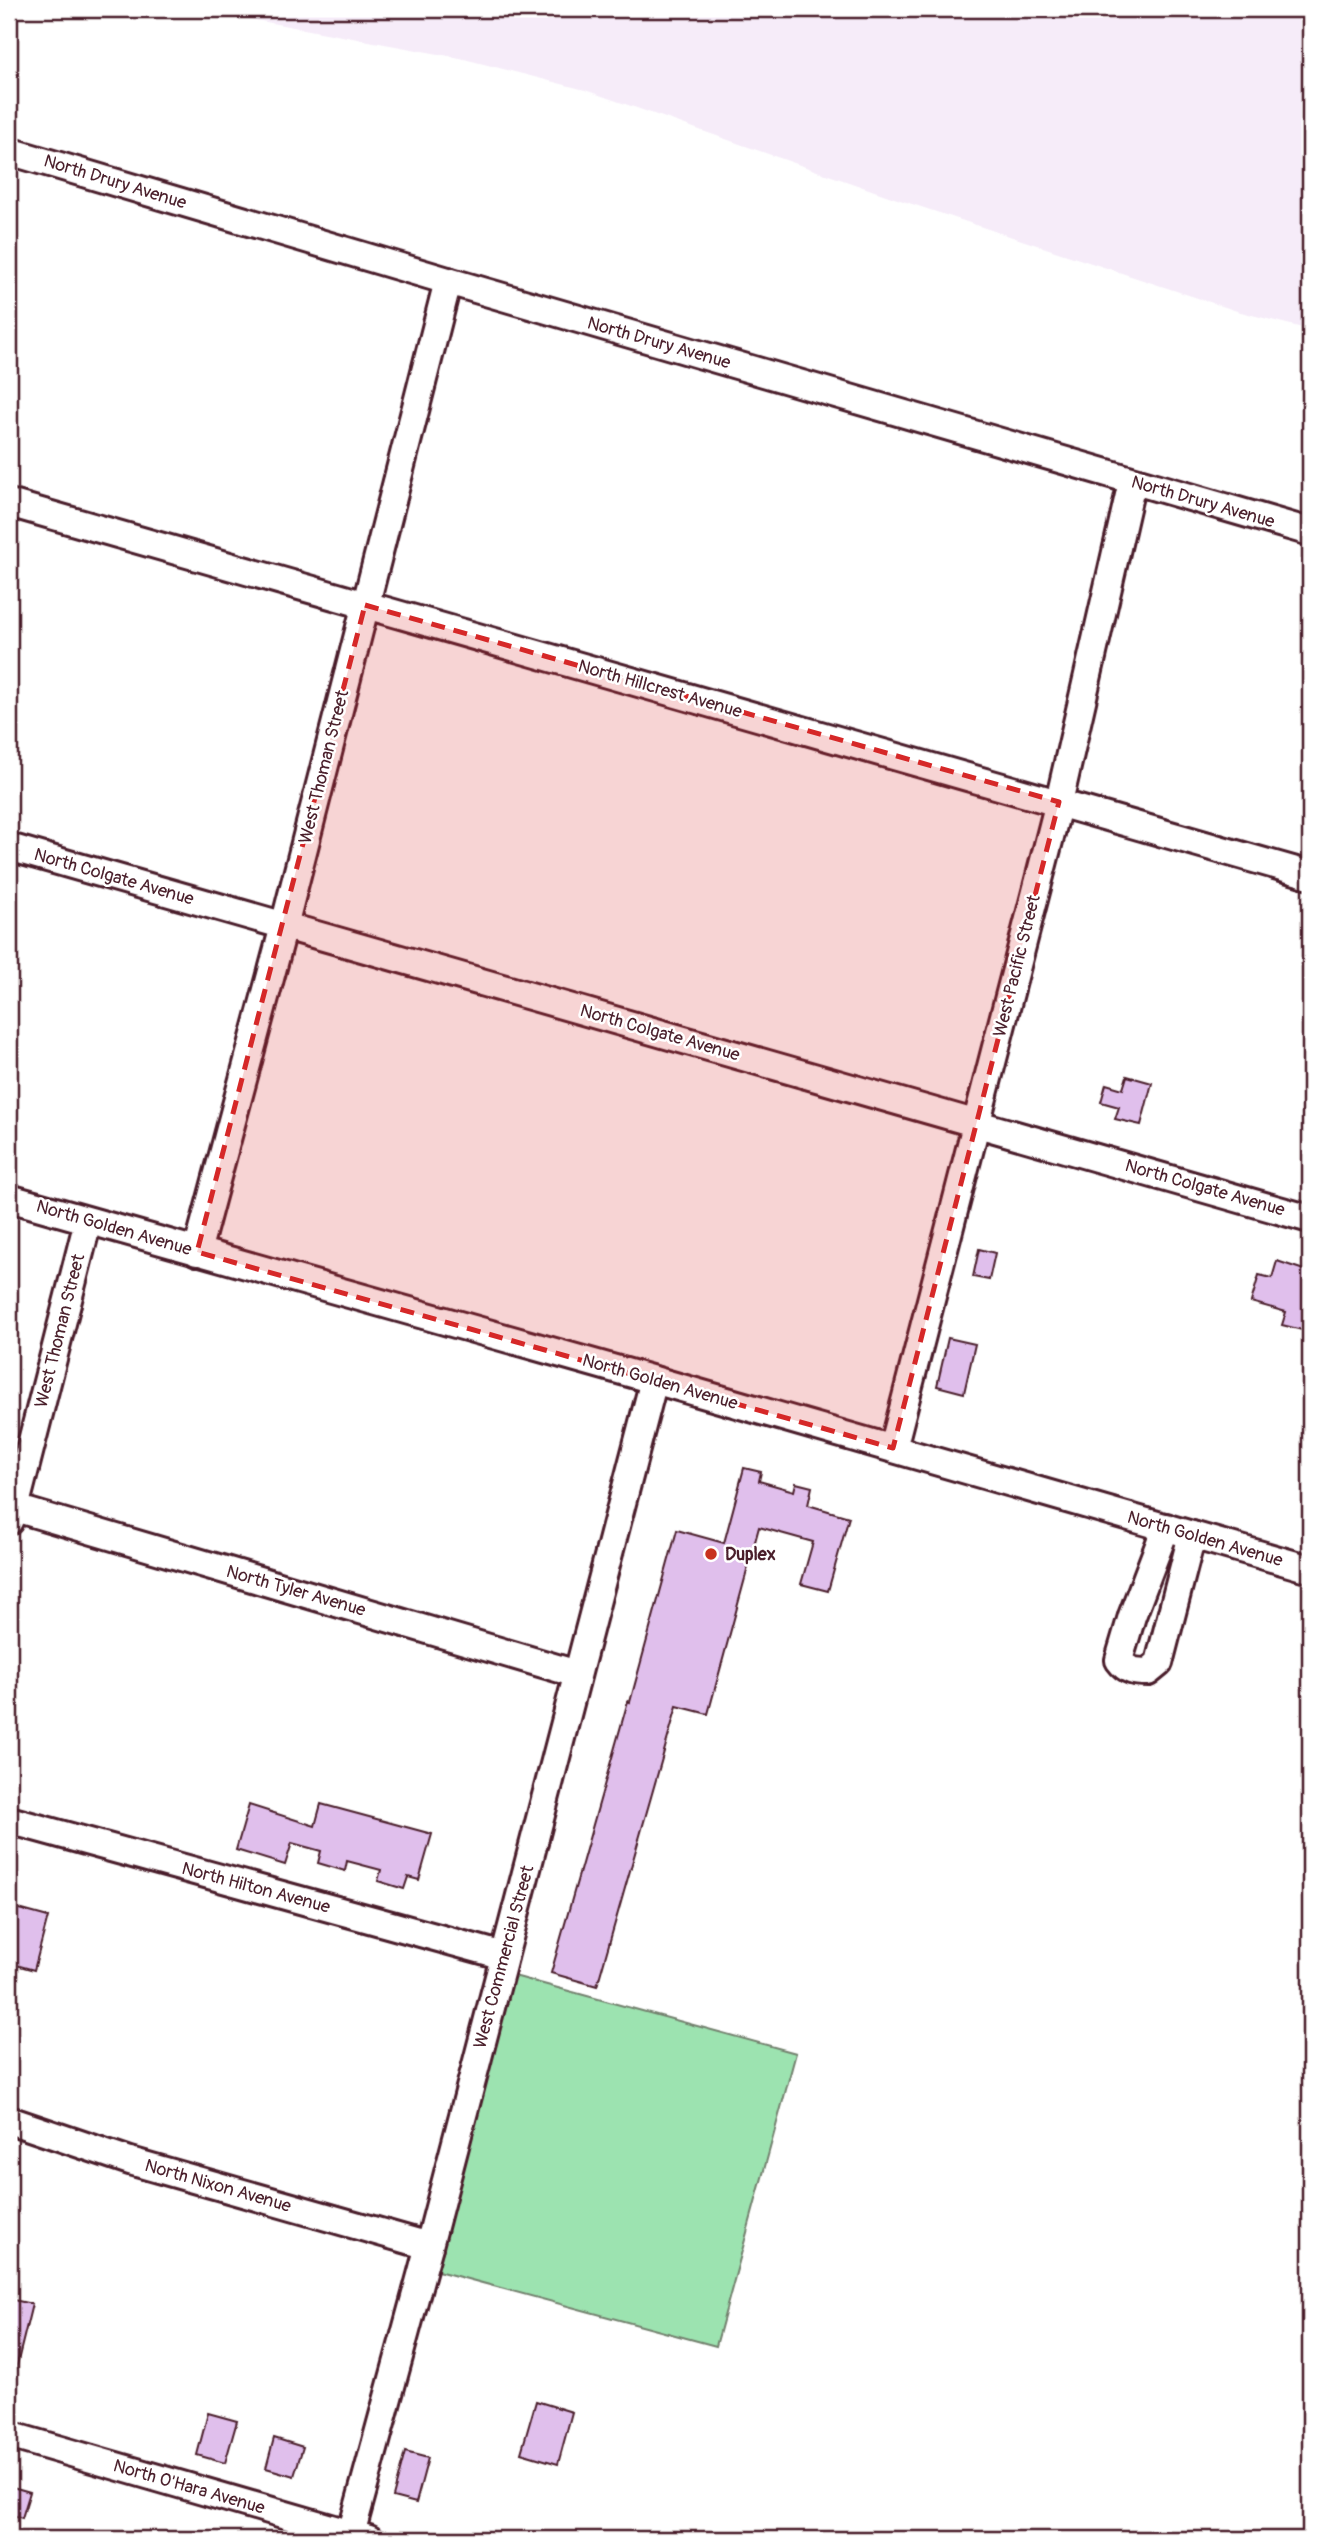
<svg xmlns="http://www.w3.org/2000/svg" width="1319" height="2548" font-family="Pangolin,sans-serif">
	<rect width="100%" height="100%" fill="#fff"/>
	<filter id="ink" filterUnits="userSpaceOnUse"><feTurbulence type="fractalNoise" baseFrequency=".0143" numOctaves="2"/><feDisplacementMap in="SourceGraphic" scale="14" xChannelSelector="R" yChannelSelector="G"/><feConvolveMatrix kernelMatrix="1 2 1 2 8 2 1 2 1" color-interpolation-filters="sRGB"/></filter>
	<g filter="url(#ink)">
		<path fill="#f6ecf9" d="M 196,9 L 1310,9 L 1310,330 L 1237,311 L 903,201 L 585,90 L 460,58 Z"/>
		<path fill="#9ce3b0" stroke="#73816e" stroke-width="2" d="M 514,1976 L 796,2053 L 716,2346 L 434,2270 Z"/>
		<g fill="#e0bfec" stroke="#4a1f2b" stroke-width="2">
			<path d="M 1127,1076 L 1152,1083 L 1141,1125 L 1115,1119 L 1119,1107 L 1101,1102 L 1106,1084 L 1123,1089 Z"/>
			<path d="M 979,1249 L 995,1253 L 989,1280 L 973,1277 Z"/>
			<path d="M 1277,1261 L 1310,1272 L 1310,1332 L 1282,1325 L 1286,1312 L 1251,1302 L 1259,1275 L 1272,1278 Z"/>
			<path d="M 948,1338 L 975,1344 L 964,1393 L 937,1386 Z"/>
			<path d="M 744,1468 L 761,1472 L 759,1481 L 794,1491 L 796,1483 L 812,1487 L 808,1505 L 849,1517 L 828,1591 L 801,1584 L 813,1542 L 759,1527 L 708,1714 L 677,1706 L 597,1986 L 551,1973 L 628,1701 L 630,1702 L 677,1530 L 724,1543 Z"/>
			<path d="M 321,1804 L 432,1834 L 419,1880 L 408,1877 L 404,1889 L 378,1881 L 381,1870 L 347,1861 L 345,1871 L 318,1863 L 321,1851 L 292,1843 L 285,1865 L 236,1850 L 249,1805 L 315,1826 Z"/>
			<path d="M 15,1908 L 48,1917 L 34,1970 L 9,1963 L 9,1933 Z"/>
			<path d="M 9,2299 L 32,2304 L 15,2373 L 9,2372 Z"/>
			<path d="M 536,2401 L 572,2412 L 558,2464 L 521,2453 Z"/>
			<path d="M 208,2413 L 237,2421 L 225,2463 L 197,2455 Z"/>
			<path d="M 274,2438 L 303,2447 L 294,2476 L 266,2468 Z"/>
			<path d="M 405,2452 L 428,2458 L 416,2503 L 393,2497 Z"/>
			<path d="M 9,2486 L 30,2492 L 22,2518 L 9,2514 Z"/>
		</g>
		<g fill="none" stroke-linecap="round" stroke-linejoin="round">
			<g stroke="#4a1f2b" stroke-width="32">
				<g id="minor">
					<path d="M 9,151 L 448,281 L 1310,532"/>
					<path d="M 9,503 L 1310,875"/>
					<path d="M 9,847 L 1310,1219"/>
					<path d="M 9,1198 L 654,1380 L 1310,1569"/>
					<path d="M 197,1252 L 284,926 L 448,281"/>
					<path d="M 893,1448 L 1059,802 L 1132,482"/>
					<path d="M 15,1508 L 577,1674"/>
					<path d="M 9,1521 L 15,1508 L 88,1221"/>
					<path d="M 1166,1527 L 1132,1616 L 1119,1660 C 1127,1671 1135,1672 1148,1672 L 1159,1663 L 1192,1535"/>
					<path d="M 9,1820 L 504,1956"/>
					<path d="M 9,2120 L 130,2161 L 429,2246"/>
					<path d="M 9,2435 L 369,2539"/>
					<path d="M 351,2534 L 429,2246 L 654,1380"/>
				</g>
			</g>
			<use href="#minor" stroke="#fff" stroke-width="26"/>
		</g>
	</g>
	<path fill="#d62828" fill-opacity="0.2" stroke="#d62828" stroke-width="5" stroke-dasharray="14 9" stroke-linejoin="round" d="M 365,605 L 1059,802 L 893,1448 L 197,1252 Z"/>
	<circle fill="#c8321e" stroke="#fff" stroke-width="2.5" cx="711" cy="1554" r="7"/>
	<g text-anchor="middle" dominant-baseline="central" stroke-width="5" stroke-linejoin="round" paint-order="stroke">
		<g font-size="18" fill="#4a1f2b" stroke="#fff">
			<text transform="translate(115 182) rotate(17)">North Drury Avenue</text>
			<text transform="translate(659 343) rotate(16)">North Drury Avenue</text>
			<text transform="translate(1203 502) rotate(16)">North Drury Avenue</text>
			<text transform="translate(660 689) rotate(16)">North Hillcrest Avenue</text>
			<text transform="translate(324 767) rotate(-76)">West Thoman Street</text>
			<text transform="translate(114 877) rotate(16)">North Colgate Avenue</text>
			<text transform="translate(1017 966) rotate(-76)">West Pacific Street</text>
			<text transform="translate(660 1033) rotate(16)">North Colgate Avenue</text>
			<text transform="translate(1205 1188) rotate(16)">North Colgate Avenue</text>
			<text transform="translate(114 1228) rotate(16)">North Golden Avenue</text>
			<text transform="translate(60 1331) rotate(-76)">West Thoman Street</text>
			<text transform="translate(660 1382) rotate(16)">North Golden Avenue</text>
			<text transform="translate(1205 1539) rotate(16)">North Golden Avenue</text>
			<text transform="translate(296 1591) rotate(16)">North Tyler Avenue</text>
			<text transform="translate(256 1888) rotate(15)">North Hilton Avenue</text>
			<text transform="translate(504 1957) rotate(-75)">West Commercial Street</text>
			<text transform="translate(218 2186) rotate(16)">North Nixon Avenue</text>
			<text transform="translate(189 2487) rotate(16)">North O'Hara Avenue</text>
		</g>
		<g font-size="18" font-weight="bold" fill="#4a1f2b" stroke="#fff" text-anchor="start">
			<text x="725" y="1554">Duplex</text>
		</g>
	</g>
	<rect width="1319" height="2548" fill="none" stroke="#fff" stroke-width="35"/>
	<rect x="18" y="18" width="1284" height="2513" fill="none" stroke="#4a1f2b" stroke-width="2.5" filter="url(#ink)"/>
</svg>
